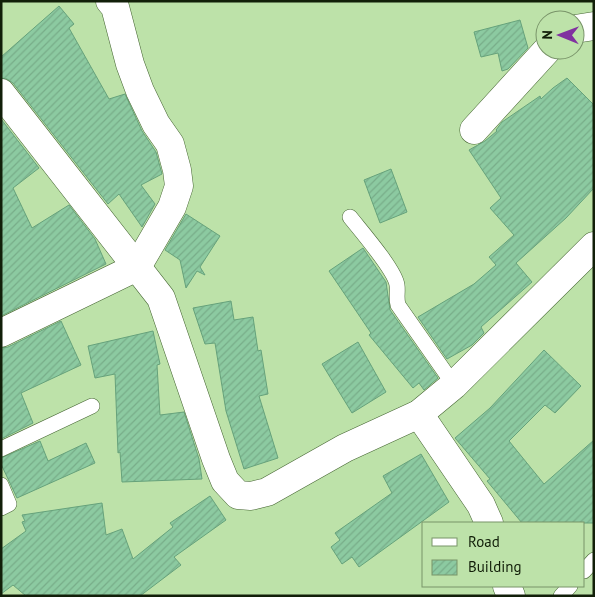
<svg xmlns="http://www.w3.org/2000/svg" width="595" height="597" font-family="'PT Sans',sans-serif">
	<defs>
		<pattern id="building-hatch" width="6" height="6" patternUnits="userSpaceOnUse" patternTransform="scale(1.25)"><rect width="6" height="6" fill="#8ccaa1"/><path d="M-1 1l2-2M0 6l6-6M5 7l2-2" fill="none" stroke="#78ad89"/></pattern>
	</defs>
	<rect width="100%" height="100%" fill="#bde2a9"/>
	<g fill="url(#building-hatch)" stroke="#66a27b">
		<path d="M 59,6 L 74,24 L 69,28 L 109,99 L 125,94 L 142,131 L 156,152 L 162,174 L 141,185 L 155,204 L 142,227 L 119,194 L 108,204 L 13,83 L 7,79 L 1,78 L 1,57 Z"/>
		<path d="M 520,20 L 528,48 L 508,69 L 502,71 L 498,53 L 481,57 L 474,32 Z"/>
		<path d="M 567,78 L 594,105 L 594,188 L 566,218 L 516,263 L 532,282 L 481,327 L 484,333 L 472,345 L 447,359 L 418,317 L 474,284 L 496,265 L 489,257 L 514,235 L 490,208 L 501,198 L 469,150 L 485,141 L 497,131 L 496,130 L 502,122 L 540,96 L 541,99 L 553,88 Z"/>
		<path d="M 1,119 L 39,168 L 13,188 L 32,228 L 69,205 L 95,239 L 106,264 L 1,316 Z"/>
		<path d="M 391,169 L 407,212 L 380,223 L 364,180 Z"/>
		<path d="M 186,214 L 220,236 L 200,267 L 205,275 L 197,271 L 186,288 L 180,260 L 165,250 Z"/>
		<path d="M 363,248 L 386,282 L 390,310 L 438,378 L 424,390 L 419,383 L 413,388 L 369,335 L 371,333 L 329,271 Z"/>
		<path d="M 231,301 L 234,320 L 253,317 L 258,351 L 261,350 L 268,394 L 259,396 L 278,458 L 244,469 L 226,411 L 215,343 L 205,344 L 193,308 Z"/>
		<path d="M 61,321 L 81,365 L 21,393 L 33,423 L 1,439 L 1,348 L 8,347 Z"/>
		<path d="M 153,331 L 160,364 L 157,365 L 160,415 L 184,412 L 199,459 L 202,479 L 122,482 L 120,452 L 118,453 L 115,374 L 95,378 L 88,346 Z"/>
		<path d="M 358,342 L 386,392 L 352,413 L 322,364 Z"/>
		<path d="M 544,350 L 581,386 L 555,413 L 545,405 L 509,441 L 544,484 L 594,440 L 594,523 L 522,523 L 487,481 L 490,479 L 455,438 L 490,408 Z"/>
		<path d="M 40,441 L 48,461 L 86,443 L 95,463 L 17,498 L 1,464 L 1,458 Z"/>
		<path d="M 421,454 L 449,502 L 359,567 L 352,557 L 342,564 L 331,547 L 340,540 L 335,533 L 392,493 L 383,476 Z"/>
		<path d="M 210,496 L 226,520 L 174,557 L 181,565 L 140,596 L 26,596 L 13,585 L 1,594 L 1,549 L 26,531 L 22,522 L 25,521 L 22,515 L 102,503 L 106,535 L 122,529 L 133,559 L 173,527 L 170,523 Z"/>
	</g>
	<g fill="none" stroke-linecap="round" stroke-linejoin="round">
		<g stroke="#456532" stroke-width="16">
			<g id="lane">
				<path d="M 350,217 C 361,231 395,270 397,285 C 398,292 396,298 398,305 L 454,385"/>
				<path d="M 1,449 L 92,406"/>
				<path d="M 1,485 L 9,504 L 1,508"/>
				<path d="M 584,571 L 594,560"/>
				<path d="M 561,596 L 570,586"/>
			</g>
		</g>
		<g stroke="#456532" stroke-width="29">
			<g id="street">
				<path d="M 575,29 L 594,26"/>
				<path d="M 1,93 L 161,298 L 216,459 L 225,481 L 238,495 L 251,496 L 267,492 L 345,448 L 419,414 L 454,385 L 594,246"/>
				<path d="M 474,130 L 547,50"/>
				<path d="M 1,333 L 137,267 L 172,207 L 179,186 L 177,170 L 170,144 L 156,124 L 140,91 L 130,64 L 115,7 L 110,1"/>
				<path d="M 419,414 L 481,505 L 489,523"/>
				<path d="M 507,586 L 511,596"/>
			</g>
		</g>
		<use href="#lane" stroke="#fff" stroke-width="15"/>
		<use href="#street" stroke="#fff" stroke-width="28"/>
	</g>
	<rect width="595" height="597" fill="none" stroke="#121f09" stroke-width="5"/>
	<rect x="422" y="522" width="162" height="65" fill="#bde2a9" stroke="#799469"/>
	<rect x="432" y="538" width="25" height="8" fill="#ffffff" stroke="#799469"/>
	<text x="468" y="547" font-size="15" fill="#121f09">Road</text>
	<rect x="432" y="560" width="25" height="15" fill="url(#building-hatch)" stroke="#799469"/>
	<text x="468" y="572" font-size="15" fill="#121f09">Building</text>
	<g transform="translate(560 35) rotate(271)"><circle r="24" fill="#bde2a9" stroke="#799469"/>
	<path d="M0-4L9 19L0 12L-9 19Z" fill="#8131a0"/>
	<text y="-8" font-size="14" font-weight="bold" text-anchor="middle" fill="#121f09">N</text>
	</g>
</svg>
